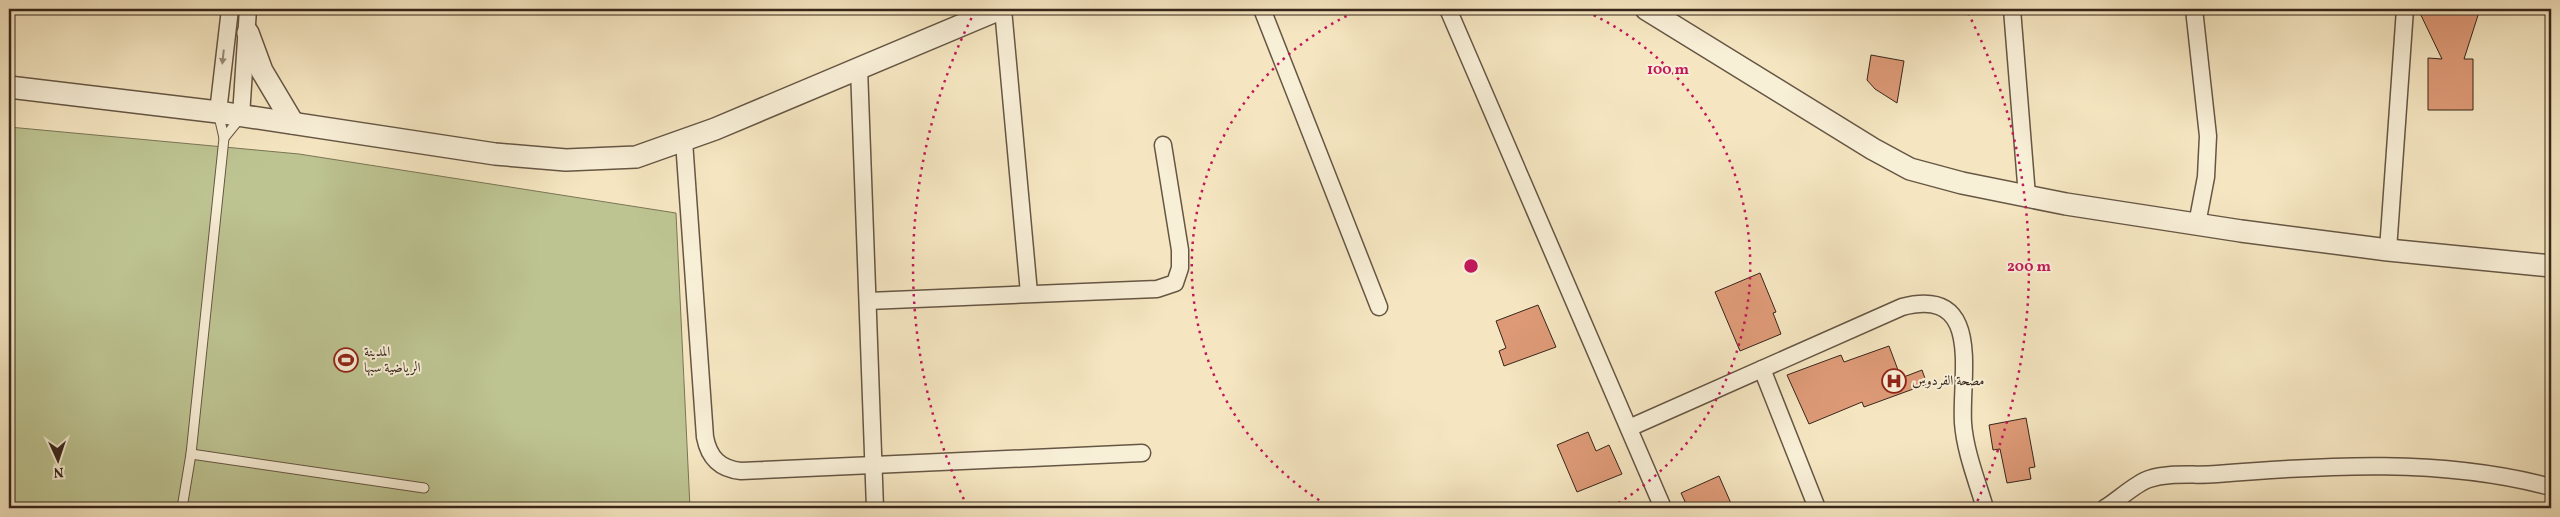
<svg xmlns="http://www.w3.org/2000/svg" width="2560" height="517" font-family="Vollkorn,Amiri,serif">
	<rect width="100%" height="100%" fill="#f5e6c1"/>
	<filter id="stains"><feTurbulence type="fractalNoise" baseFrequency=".004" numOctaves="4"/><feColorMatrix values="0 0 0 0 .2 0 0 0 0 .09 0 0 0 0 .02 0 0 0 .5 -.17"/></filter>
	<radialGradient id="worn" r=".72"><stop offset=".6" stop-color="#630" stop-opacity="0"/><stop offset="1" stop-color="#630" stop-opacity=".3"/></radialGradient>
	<path fill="#bdc492" stroke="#7a7556" d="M 9,127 L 299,154 L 676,213 L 690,508 L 9,508 Z"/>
	<g fill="#de9a77" stroke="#37261b">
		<path d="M 2418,9 L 2480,9 L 2464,59 L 2473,59 L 2473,110 L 2428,110 L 2428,58 L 2442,59 Z"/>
		<path d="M 1871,55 L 1904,61 L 1897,103 L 1875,89 L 1867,80 Z"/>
		<path d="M 1760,273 L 1776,312 L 1773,313 L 1781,334 L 1740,351 L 1715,292 Z"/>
		<path d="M 1538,305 L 1556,347 L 1504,366 L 1499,351 L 1506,348 L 1496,321 Z"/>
		<path d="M 1889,346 L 1901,378 L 1922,370 L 1927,384 L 1864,407 L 1862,402 L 1809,424 L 1787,375 L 1841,355 L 1844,362 Z"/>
		<path d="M 2026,418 L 2035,467 L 2029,468 L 2031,479 L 2007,483 L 2000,449 L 1993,450 L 1989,425 Z"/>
		<path d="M 1588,432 L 1596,451 L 1609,445 L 1622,474 L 1577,492 L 1557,445 Z"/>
		<path d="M 1719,476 L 1733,508 L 1688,508 L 1681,493 Z"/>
	</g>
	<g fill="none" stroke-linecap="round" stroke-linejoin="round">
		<g stroke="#665644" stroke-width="11">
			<g id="service">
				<path d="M 224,138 L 241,117"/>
				<path d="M 191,454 L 424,488"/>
				<path d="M 182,508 L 191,454 L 224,138 L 218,112"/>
			</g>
		</g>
		<g stroke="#665644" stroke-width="19">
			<g id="minor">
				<path d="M 1003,9 L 1029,293"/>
				<path d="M 1262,9 L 1379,307"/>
				<path d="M 1448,9 L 1663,508"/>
				<path d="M 2012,9 L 2027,196"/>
				<path d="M 2194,9 L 2208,136 L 2206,177 L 2197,224"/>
				<path d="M 859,68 L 875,508"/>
				<path d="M 218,112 L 230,9"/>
				<path d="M 241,116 L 248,9"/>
				<path d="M 684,141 L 705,437 C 709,458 720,469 741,471 L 1142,453"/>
				<path d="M 2388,250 L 2405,9"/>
				<path d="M 868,301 L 1157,289 L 1175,283 L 1180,268 L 1180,250 L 1163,145"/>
				<path d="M 1762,369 L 1817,508"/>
				<path d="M 1629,428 L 1902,307 C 1984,286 1960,375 1963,423 C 1965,451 1977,481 1985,508"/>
				<path d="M 2105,508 C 2117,501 2136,483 2149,479 C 2171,472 2195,476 2217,474 C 2327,465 2443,458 2551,487"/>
			</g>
		</g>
		<g stroke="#665644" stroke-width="24">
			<g id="tertiary">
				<path d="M 1646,9 L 1873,149 L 1910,169 L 1962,183 L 2066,204 L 2241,231 L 2388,250 L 2551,266"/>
				<path d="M 248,33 L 262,71 L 293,123"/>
				<path d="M 9,87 L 218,112 L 495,154 L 566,160 L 636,157 L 715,129 L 1000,9"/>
			</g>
		</g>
		<use href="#service" stroke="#f8efd7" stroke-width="9"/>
		<use href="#minor" stroke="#f8efd7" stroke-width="16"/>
		<use href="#tertiary" stroke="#f8efd7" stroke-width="21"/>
	</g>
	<defs><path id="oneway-solid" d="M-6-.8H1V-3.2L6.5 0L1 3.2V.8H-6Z" transform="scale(1.25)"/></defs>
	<use fill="#988a79" href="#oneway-solid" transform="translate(223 57) rotate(96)"/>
	<g fill="none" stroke="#c2185b" stroke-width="2.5" stroke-dasharray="2.5 5">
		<path d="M1332 508A279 279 0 0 1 1362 9M1580 9A279 279 0 0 1 1610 508"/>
		<path d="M967 506A558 558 0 0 1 974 13M1968 13A558 558 0 0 1 1975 506"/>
	</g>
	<defs>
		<g id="stadium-ring" transform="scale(1.25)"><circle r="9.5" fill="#f8efd7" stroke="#8f2418" stroke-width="1.5"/><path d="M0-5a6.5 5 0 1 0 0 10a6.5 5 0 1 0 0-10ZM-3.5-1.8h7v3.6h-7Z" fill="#8f2418"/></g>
		<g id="hospital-ring" transform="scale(1.25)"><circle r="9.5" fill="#f8efd7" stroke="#8f2418" stroke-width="1.5"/><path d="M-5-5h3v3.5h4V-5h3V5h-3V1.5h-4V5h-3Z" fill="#8f2418"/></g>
	</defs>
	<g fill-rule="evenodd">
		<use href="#stadium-ring" x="346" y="360"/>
		<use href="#hospital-ring" x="1894" y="381"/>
	</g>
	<g text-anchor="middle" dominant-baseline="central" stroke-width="4" stroke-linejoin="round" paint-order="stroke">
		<g font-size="14" fill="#37261b" stroke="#f8efd7" text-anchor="start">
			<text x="364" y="352">المدينة<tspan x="364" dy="16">الرياضية سبها</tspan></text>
			<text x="1912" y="381">مصحة الفردوس</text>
		</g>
	</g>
	<circle cx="1471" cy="266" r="8" fill="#c2185b" stroke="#f8efd7" stroke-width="2.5"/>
	<g font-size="15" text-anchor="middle" font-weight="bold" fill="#c2185b" stroke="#f8efd7" stroke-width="4" stroke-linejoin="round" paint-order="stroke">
		<text x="1668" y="74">100 m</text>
		<text x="2029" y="271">200 m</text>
	</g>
	<rect width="2560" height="517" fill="none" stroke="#f5e6c1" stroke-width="30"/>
	<rect x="10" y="10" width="2540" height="497" fill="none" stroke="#37261b" stroke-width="2.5"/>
	<rect x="15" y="15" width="2530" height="487" fill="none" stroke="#37261b"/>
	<g transform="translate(58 460) rotate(177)" stroke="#f8efd7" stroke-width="4" paint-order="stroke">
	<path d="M0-4L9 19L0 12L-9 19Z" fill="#37261b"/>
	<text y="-8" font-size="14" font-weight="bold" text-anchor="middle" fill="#37261b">N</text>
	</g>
	<rect width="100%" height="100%" filter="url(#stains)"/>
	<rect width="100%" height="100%" fill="url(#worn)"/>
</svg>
